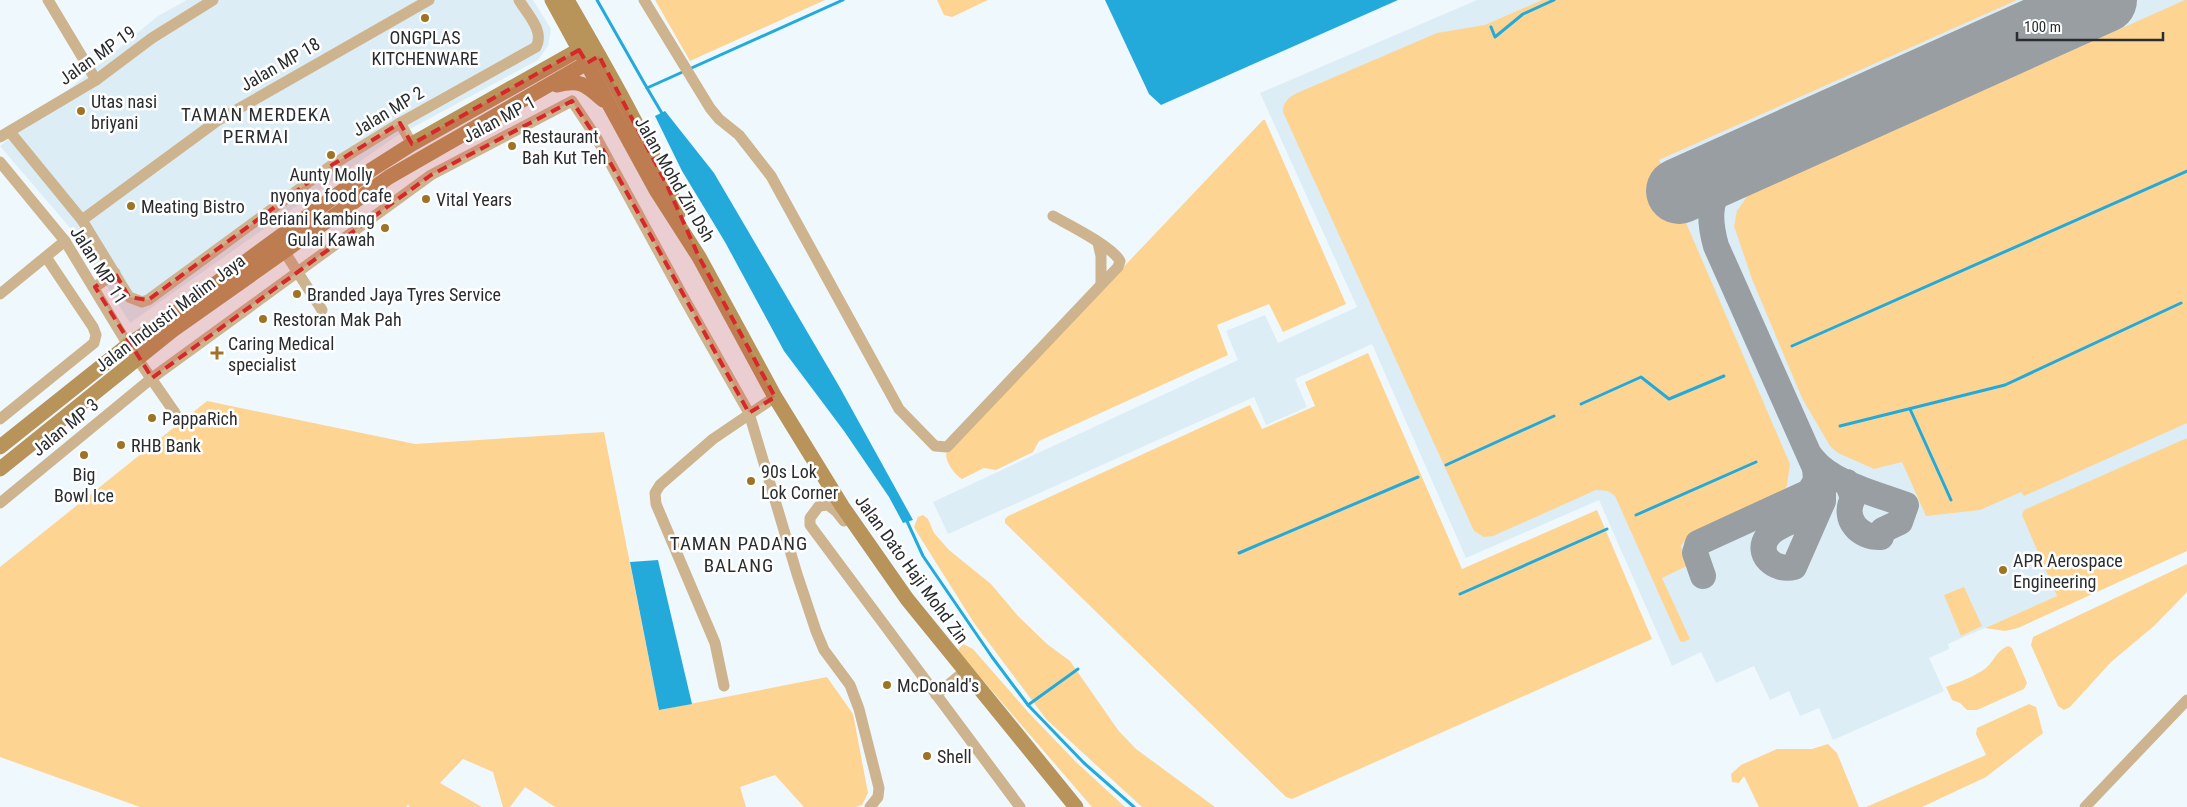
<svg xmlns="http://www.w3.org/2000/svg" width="2187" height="807" font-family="'Roboto Condensed',sans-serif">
	<rect width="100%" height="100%" fill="#eff8fd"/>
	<g fill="#dcedf6">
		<path d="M 187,0 L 533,0 L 551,29 L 548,46 L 538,60 L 395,137 L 130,323 L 71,229 L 0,146 L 158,16 Z"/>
		<path d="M 1477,0 L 2187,0 L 2187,442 L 2023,515 L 2057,596 L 1948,644 L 1949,649 L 1929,658 L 1944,691 L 1833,740 L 1819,708 L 1800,716 L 1789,691 L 1770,700 L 1754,666 L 1716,683 L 1701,652 L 1672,666 L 1599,500 L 1466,558 L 1372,344 L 1295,379 L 1307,407 L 1266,425 L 1254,397 L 948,534 L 933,502 L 1238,360 L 1226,331 L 1265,315 L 1278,343 L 1357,307 L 1260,93 Z"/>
	</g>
	<g fill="#fed493">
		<path d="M 655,0 L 825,0 L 690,61 Z"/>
		<path d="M 937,0 L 988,0 L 952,17 L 944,15 Z"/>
		<path d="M 1542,0 L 2017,0 L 1659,160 L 1790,464 L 1787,485 L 1783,494 C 1756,506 1697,524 1681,546 L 1687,566 L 1662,578 L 1690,639 L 1683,642 L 1680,641 L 1615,496 L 1608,491 L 1596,490 L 1493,536 L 1484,537 L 1474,531 L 1283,112 C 1283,102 1288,98 1297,93 L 1437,33 L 1485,25 Z"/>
		<path d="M 2185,0 L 2187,0 L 2187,423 L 2024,496 L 2021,492 L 1980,510 L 1926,516 L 1902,462 L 1874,469 L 1838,453 L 1830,446 L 1802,398 L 1752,279 L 1734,226 L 1737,211 L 1748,195 Z"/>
		<path d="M 1263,120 L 1265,120 L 1346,304 L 1283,332 L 1269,304 L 1217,325 L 1228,355 L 1039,441 L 1033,452 L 996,470 L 984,468 L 962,479 C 955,475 946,463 946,454 Z"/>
		<path d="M 1368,353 L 1462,569 L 1597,510 L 1652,639 L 1292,799 L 1286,797 L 1005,523 L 1005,519 L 1008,516 L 1250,405 L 1262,429 L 1315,406 L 1305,382 Z"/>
		<path d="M 207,401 L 415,444 L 604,432 L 659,710 L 827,677 L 853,714 L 868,793 L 862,805 L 856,807 L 804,807 L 775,775 L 740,787 L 746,807 L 555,807 L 525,787 L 510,807 L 503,807 L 493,772 L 463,759 L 440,783 L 482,807 L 410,807 L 408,805 L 406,807 L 140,807 L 0,757 L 0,567 Z"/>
		<path d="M 2187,438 L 2187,551 L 2018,628 L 2005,631 L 1985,628 L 2057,596 L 2022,515 L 2024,510 Z"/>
		<path d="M 923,515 L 928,519 L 934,533 L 949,550 L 991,584 L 1018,616 L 1047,644 L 1070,661 L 1118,730 L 1136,749 L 1215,807 L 1142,807 L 1046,719 L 974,623 L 918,534 L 914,527 L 918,517 Z"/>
		<path d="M 2187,564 L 2187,592 L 2154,626 L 2111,662 L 2070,707 L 2064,710 L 2058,706 L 2031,645 L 2033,637 Z"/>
		<path d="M 1964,587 L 1982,626 L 1961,636 L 1944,595 Z"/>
		<path d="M 963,644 L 973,649 L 1028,712 L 1076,762 L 1125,807 L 1092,807 L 962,656 L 958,650 Z"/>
		<path d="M 2008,646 L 2012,648 L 2027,683 L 2024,689 L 1977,710 L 1967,710 L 1960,703 L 1952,700 L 1946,687 C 1959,682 1974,677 1986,668 C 1995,660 1996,651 2008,646 Z"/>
		<path d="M 2029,704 L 2036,707 L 2043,733 L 1986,777 L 1922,807 L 1866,807 L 1986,755 L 1976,734 L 1977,728 Z"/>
		<path d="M 1828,744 L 1837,753 L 1859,807 L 1759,807 L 1744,776 L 1739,783 L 1732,782 L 1731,774 L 1741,765 L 1777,749 L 1812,749 Z"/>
	</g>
	<g fill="#23aadb">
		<path d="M 1105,0 L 1398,0 L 1161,105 L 1149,94 Z"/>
		<path d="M 665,111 L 714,173 L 839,386 L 913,520 L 903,523 L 889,497 L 844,431 L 784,351 L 725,242 L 682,171 L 655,116 Z"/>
		<path d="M 658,560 L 692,704 L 659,710 L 630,562 Z"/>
	</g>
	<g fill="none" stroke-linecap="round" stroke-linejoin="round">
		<g stroke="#23aadb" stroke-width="3">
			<path d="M 597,0 L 647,88 L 843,0"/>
			<path d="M 1491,27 L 1495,37 L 1523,14 L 1554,0"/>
			<path d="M 647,88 L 663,115"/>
			<path d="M 1792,346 L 2187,171"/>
			<path d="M 1581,404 L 1641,377 L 1669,399 L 1724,376"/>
			<path d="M 1910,409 L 1951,500"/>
			<path d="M 1840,426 L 2005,385 L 2181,303"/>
			<path d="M 1446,465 L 1554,416"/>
			<path d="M 1636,515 L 1756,462"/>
			<path d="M 906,519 L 923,556 L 992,657 L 1028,705 L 1084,763 L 1134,807"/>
			<path d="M 1239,553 L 1418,477"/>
			<path d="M 1460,594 L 1607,529"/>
			<path d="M 1028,705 L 1078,669"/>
		</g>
		<g stroke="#989ea2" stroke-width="26">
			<path d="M 1765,152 C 1723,179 1701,192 1716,246 L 1823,486 L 1823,501 L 1794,567 C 1775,572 1754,554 1768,536 C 1777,524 1797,520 1810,514"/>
			<path d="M 1812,458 C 1831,483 1877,494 1906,505 L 1900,522 L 1883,530 L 1881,537 C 1859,538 1842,519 1853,498 L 1847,482"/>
			<path d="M 1703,576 L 1695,553 L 1698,543 L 1809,492 L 1816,481 L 1815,466"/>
		</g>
		<path stroke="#989ea2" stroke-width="66" d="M 1679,191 L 2104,0"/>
		<g stroke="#cdb48f" stroke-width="11">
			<path d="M 48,0 L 96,80"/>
			<path d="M 644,0 L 710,108 L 719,119 L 739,135 L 771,176 L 899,409 L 935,446 L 947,447 L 1118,267 L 1120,261 C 1112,246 1069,225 1053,216"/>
			<path d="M 400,123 L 412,144"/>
			<path d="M 10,132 L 82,220 L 129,297 L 142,302 L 148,300 L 332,165 L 400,123 L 536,47 C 545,31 527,14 519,0"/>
			<path d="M 0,137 L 96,80 L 152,38 L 213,0"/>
			<path d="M 0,162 L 65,241 L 128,345 L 175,413 L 177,418"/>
			<path d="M 82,220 L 217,121 L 429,0"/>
			<path d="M 1098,243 L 1101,256 L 1101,284"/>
			<path d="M 284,251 L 322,310"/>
			<path d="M 95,287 L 115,273"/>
			<path d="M 0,294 L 65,241"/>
			<path d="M 0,419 L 94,343 L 96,335 L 93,327 L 46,257"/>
			<path d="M 0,503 L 152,378 L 431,175 L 572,101 L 596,137 L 685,300 L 749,413 L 797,574 L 816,631 L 824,650 L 850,685 L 859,709 L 879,788 L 878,797 L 870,807"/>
			<path d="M 844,521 L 836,511 L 828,505 L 819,506 L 810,518 L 810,525 L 1020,807"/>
			<path d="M 724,686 L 715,643 L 656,504 L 655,493 L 660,485 L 713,439 L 775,397"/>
			<path d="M 936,695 L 965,671"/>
			<path d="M 2085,807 L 2187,700"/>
		</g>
		<g stroke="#b8935a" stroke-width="15">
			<path d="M 552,0 L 656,190 L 699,257 L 775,397 L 842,506 L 907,599 L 1076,807"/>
			<path d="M 567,0 C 607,69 647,139 679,212"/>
			<path d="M 557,85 C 581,79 586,85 603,100"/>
			<path d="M 0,447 L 128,345 L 166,320 L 371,170 L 412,144 L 591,43"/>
			<path d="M 0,469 L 173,330 L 389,177 L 599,56"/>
		</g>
	</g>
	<path fill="#d62828" fill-opacity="0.2" stroke="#d62828" stroke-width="4" stroke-dasharray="10 6" stroke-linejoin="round" d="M 579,50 L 587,63 L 599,56 L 666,183 L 699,257 L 775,397 L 749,413 L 596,137 L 572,101 L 431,175 L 152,378 L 95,287 L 115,273 L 129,297 L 148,300 L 332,165 L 400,123 L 412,144 Z"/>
	<g fill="#9f7324" stroke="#fff" stroke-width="2">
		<circle cx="425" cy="18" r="5"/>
		<circle cx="81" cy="111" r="5"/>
		<circle cx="512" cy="146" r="5"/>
		<circle cx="331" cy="155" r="5"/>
		<circle cx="426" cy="199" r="5"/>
		<circle cx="131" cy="206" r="5"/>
		<circle cx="385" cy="228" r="5"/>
		<circle cx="297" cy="294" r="5"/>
		<circle cx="263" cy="319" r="5"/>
		<path d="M214.5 345.5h5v5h5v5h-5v5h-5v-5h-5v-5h5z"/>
		<circle cx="152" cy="418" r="5"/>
		<circle cx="121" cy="445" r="5"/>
		<circle cx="84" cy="455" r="5"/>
		<circle cx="751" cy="481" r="5"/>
		<circle cx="2003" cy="570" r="5"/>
		<circle cx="887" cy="685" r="5"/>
		<circle cx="927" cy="756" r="5"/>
	</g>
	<g text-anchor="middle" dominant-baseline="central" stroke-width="5" stroke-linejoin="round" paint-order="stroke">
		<g font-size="18" fill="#2a2d2f" stroke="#fff" text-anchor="start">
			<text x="425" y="37" text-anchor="middle">ONGPLAS<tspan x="425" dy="21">KITCHENWARE</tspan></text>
			<text x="91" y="101">Utas nasi<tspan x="91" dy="21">briyani</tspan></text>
			<text x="522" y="136">Restaurant<tspan x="522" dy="21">Bah Kut Teh</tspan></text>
			<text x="331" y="174" text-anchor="middle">Aunty Molly<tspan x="331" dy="21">nyonya food cafe</tspan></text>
			<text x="436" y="199">Vital Years</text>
			<text x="141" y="206">Meating Bistro</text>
			<text x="375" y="218" text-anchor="end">Beriani Kambing<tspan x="375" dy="21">Gulai Kawah</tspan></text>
			<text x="307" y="294">Branded Jaya Tyres Service</text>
			<text x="273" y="319">Restoran Mak Pah</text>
			<text x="228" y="343">Caring Medical<tspan x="228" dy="21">specialist</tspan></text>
			<text x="162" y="418">PappaRich</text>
			<text x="131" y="445">RHB Bank</text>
			<text x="761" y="471">90s Lok<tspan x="761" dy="21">Lok Corner</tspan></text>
			<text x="84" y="474" text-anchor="middle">Big<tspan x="84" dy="21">Bowl Ice</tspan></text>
			<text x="2013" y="560">APR Aerospace<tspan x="2013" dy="21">Engineering</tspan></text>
			<text x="897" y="685">McDonald's</text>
			<text x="937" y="756">Shell</text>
		</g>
		<g font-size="18" fill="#2a2d2f" stroke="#fff">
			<text transform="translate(97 55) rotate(-35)">Jalan MP 19</text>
			<text transform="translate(280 64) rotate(-30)">Jalan MP 18</text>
			<text transform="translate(388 111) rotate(-31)">Jalan MP 2</text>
			<text transform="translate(499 119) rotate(-28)">Jalan MP 1</text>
			<text transform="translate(675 179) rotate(60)">Jalan Mohd Zin Dsh</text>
			<text transform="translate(99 265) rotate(57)">Jalan MP 11</text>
			<text transform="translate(170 313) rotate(-37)">Jalan Industri Malim Jaya</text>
			<text transform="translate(65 427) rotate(-39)">Jalan MP 3</text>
			<text transform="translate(912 569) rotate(54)">Jalan Dato Haji Mohd Zin</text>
		</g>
		<g font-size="19" letter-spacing="1" fill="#2a2d2f" stroke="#fff">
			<text x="256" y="114">TAMAN MERDEKA<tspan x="256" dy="22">PERMAI</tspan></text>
			<text x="739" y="543">TAMAN PADANG<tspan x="739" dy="22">BALANG</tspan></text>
		</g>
	</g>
	<path d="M2017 32v8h146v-8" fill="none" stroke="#2a2d2f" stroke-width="2.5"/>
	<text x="2024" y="32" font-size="15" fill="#2a2d2f" stroke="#ffffff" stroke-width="4" paint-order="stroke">100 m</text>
</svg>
